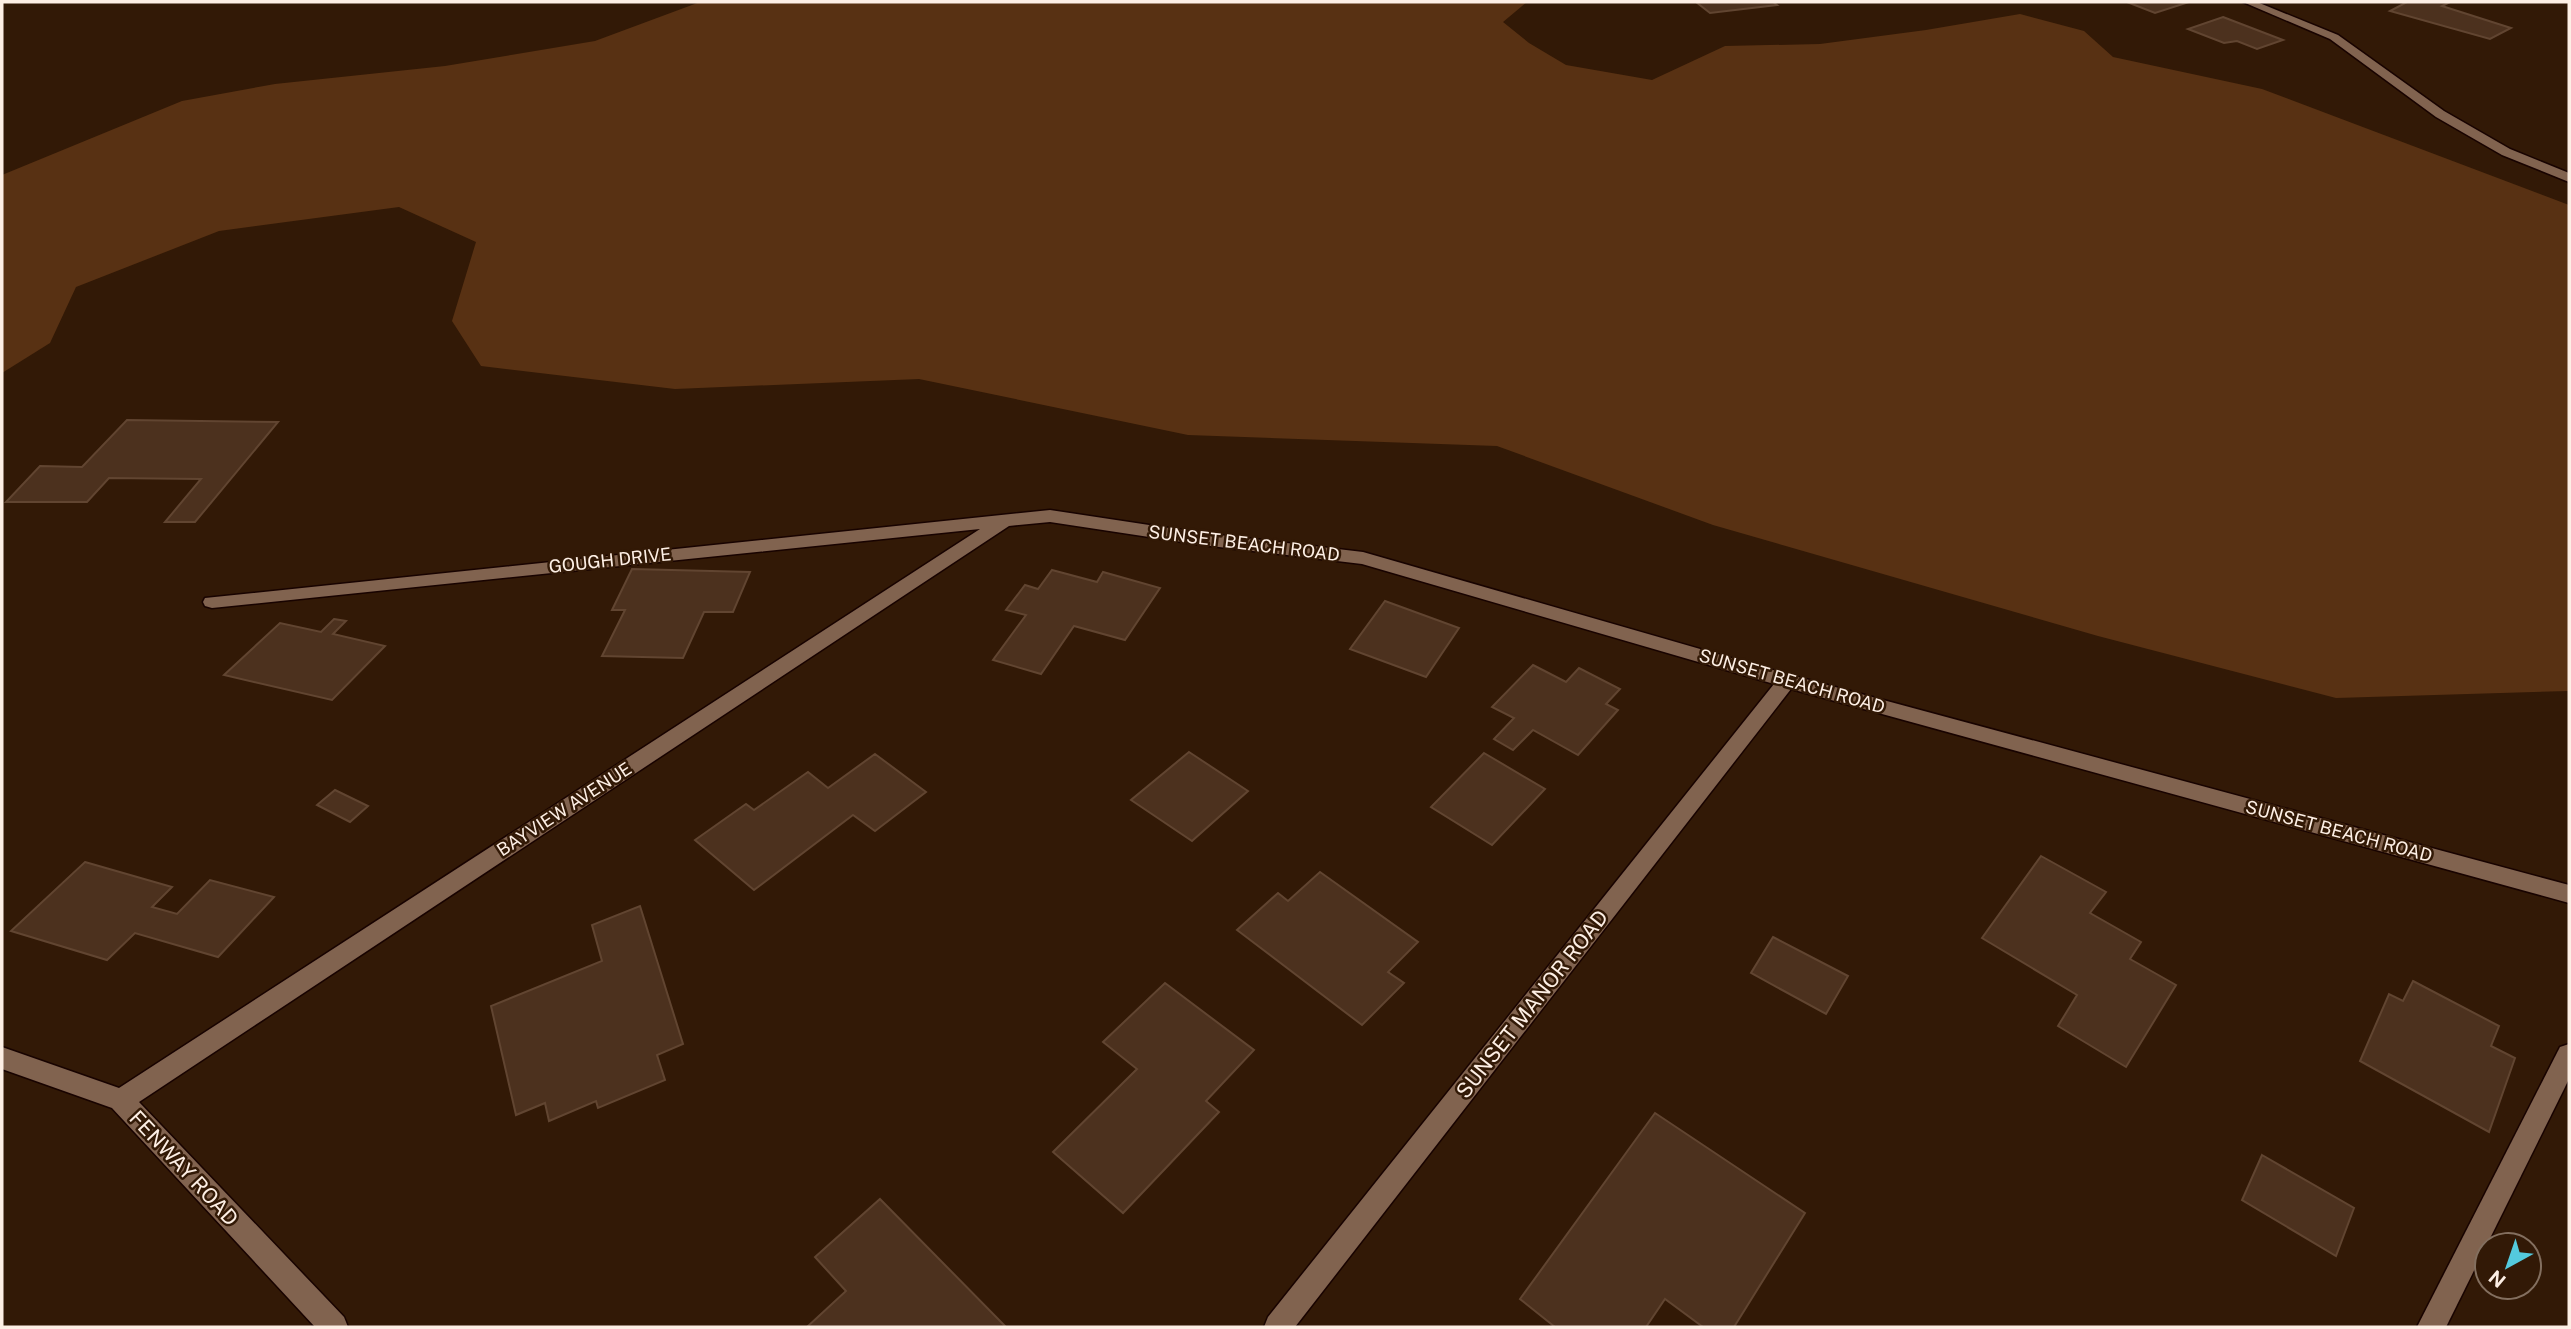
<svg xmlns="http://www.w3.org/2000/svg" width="2571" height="1329" font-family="'Public Sans',sans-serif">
	<rect width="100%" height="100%" fill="#321906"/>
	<path fill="#583113" d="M 700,2 L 1527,2 L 1503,22 L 1529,43 L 1566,65 L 1652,80 L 1725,46 L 1820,44 L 1926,30 L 2020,14 L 2084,31 L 2113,57 L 2262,89 L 2569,205 L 2569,691 L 2336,698 L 2098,636 L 1713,525 L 1497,446 L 1188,435 L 919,379 L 675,389 L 481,366 L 452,321 L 476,242 L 399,207 L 219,231 L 76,287 L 50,343 L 2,373 L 2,175 L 182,101 L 275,84 L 445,66 L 595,41 Z"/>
	<g fill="#4c311e" stroke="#614531" stroke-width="2">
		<path d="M 1696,2 L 1773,2 L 1777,5 L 1710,13 Z"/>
		<path d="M 2127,2 L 2183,2 L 2186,3 L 2155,13 Z"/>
		<path d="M 2407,2 L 2450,2 L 2442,6 L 2511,28 L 2490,39 L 2390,11 Z"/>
		<path d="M 2223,17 L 2283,40 L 2257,49 L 2237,41 L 2224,43 L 2188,29 Z"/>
		<path d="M 127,420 L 278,422 L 195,522 L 165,522 L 201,479 L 109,478 L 87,502 L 6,502 L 40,466 L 82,467 Z"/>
		<path d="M 632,569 L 750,572 L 733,612 L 704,612 L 683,658 L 602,656 L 625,610 L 612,610 Z"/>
		<path d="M 1052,570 L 1097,582 L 1103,572 L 1160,588 L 1125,640 L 1074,626 L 1041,674 L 993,660 L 1026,615 L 1006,610 L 1025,585 L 1038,589 Z"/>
		<path d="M 1385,601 L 1459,628 L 1426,677 L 1350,649 Z"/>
		<path d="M 334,619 L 346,621 L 333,634 L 385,646 L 332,700 L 224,675 L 280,623 L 321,632 Z"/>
		<path d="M 1533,665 L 1566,682 L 1579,668 L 1620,689 L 1606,704 L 1618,710 L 1578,755 L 1533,730 L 1513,750 L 1494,739 L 1514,718 L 1492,707 Z"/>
		<path d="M 1189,752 L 1248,791 L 1192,841 L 1131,800 Z"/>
		<path d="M 1484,753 L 1545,789 L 1492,845 L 1431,807 Z"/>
		<path d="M 875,754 L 926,792 L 875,831 L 853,815 L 754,890 L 695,840 L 746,804 L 754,810 L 808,772 L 828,788 Z"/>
		<path d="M 335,790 L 368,806 L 350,822 L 317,805 Z"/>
		<path d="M 2041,856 L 2106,892 L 2090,913 L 2141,942 L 2130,959 L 2176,985 L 2126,1067 L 2058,1026 L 2077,995 L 1982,938 Z"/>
		<path d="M 85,862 L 172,887 L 152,907 L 177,914 L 210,880 L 274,897 L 218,957 L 135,933 L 107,960 L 11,931 Z"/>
		<path d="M 1320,872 L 1418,942 L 1388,972 L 1404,983 L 1362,1025 L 1237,930 L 1278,893 L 1288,901 Z"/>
		<path d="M 640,906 L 683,1044 L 657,1055 L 665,1080 L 598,1108 L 596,1101 L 549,1121 L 545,1103 L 516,1115 L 491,1006 L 602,961 L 592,925 Z"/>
		<path d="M 1773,937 L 1848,976 L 1826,1014 L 1751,973 Z"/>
		<path d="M 2413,981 L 2499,1026 L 2491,1046 L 2515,1058 L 2489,1132 L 2360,1061 L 2389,994 L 2403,1001 Z"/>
		<path d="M 1165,983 L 1254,1050 L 1206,1101 L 1219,1112 L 1123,1213 L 1053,1152 L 1137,1069 L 1103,1042 Z"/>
		<path d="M 1655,1113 L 1805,1213 L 1734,1327 L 1703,1327 L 1665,1299 L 1646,1327 L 1555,1327 L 1520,1299 Z"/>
		<path d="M 2262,1155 L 2354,1208 L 2336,1256 L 2242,1200 Z"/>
		<path d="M 880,1199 L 1006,1327 L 807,1327 L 846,1291 L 815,1257 Z"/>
	</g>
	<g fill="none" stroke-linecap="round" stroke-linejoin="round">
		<g stroke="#180300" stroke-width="3">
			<g id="minor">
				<path d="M 2243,2 L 2257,2 L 2338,35 L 2444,111 L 2510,149 L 2569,173 L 2569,182 L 2502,155 L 2436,117 L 2330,39 Z"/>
				<path d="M 1050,510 L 1202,533 L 1363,552 L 1787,674 L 2569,885 L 2569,903 L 1791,689 L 1295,1327 L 1264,1327 L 1268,1317 L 1774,684 L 1362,564 L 1202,545 L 1050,522 L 1009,526 L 139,1102 L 344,1317 L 348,1327 L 315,1327 L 112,1108 L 2,1069 L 2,1047 L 119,1088 L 980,529 L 212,608 L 205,606 L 203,602 L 205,598 Z"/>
				<path d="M 2569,1044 L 2569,1079 L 2446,1327 L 2417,1327 L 2560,1047 Z"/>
			</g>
		</g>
		<use href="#minor" fill="#81634f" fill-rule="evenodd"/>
	</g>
	<g text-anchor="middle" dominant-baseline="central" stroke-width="5" stroke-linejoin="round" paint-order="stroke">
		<g font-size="18" fill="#fdefe5" stroke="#321906">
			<text transform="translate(1244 543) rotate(7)">SUNSET BEACH ROAD</text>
			<text transform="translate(610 560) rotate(-6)">GOUGH DRIVE</text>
			<text transform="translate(1792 681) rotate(16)">SUNSET BEACH ROAD</text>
			<text transform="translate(564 809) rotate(-33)">BAYVIEW AVENUE</text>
			<text transform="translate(2339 831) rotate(15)">SUNSET BEACH ROAD</text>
		</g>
		<g font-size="21" fill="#fdefe5" stroke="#321906">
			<text transform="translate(1532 1004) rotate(-52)">SUNSET MANOR ROAD</text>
			<text transform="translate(184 1168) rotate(47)">FENWAY ROAD</text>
		</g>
	</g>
	<rect width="2571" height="1329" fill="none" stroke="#fdefe5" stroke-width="7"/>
	<g transform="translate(2508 1266) rotate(220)"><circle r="33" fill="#321906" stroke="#836f5f" stroke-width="2"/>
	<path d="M0-5L12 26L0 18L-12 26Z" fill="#54cadd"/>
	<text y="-10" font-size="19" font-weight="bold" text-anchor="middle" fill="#fdefe5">N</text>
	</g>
</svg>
